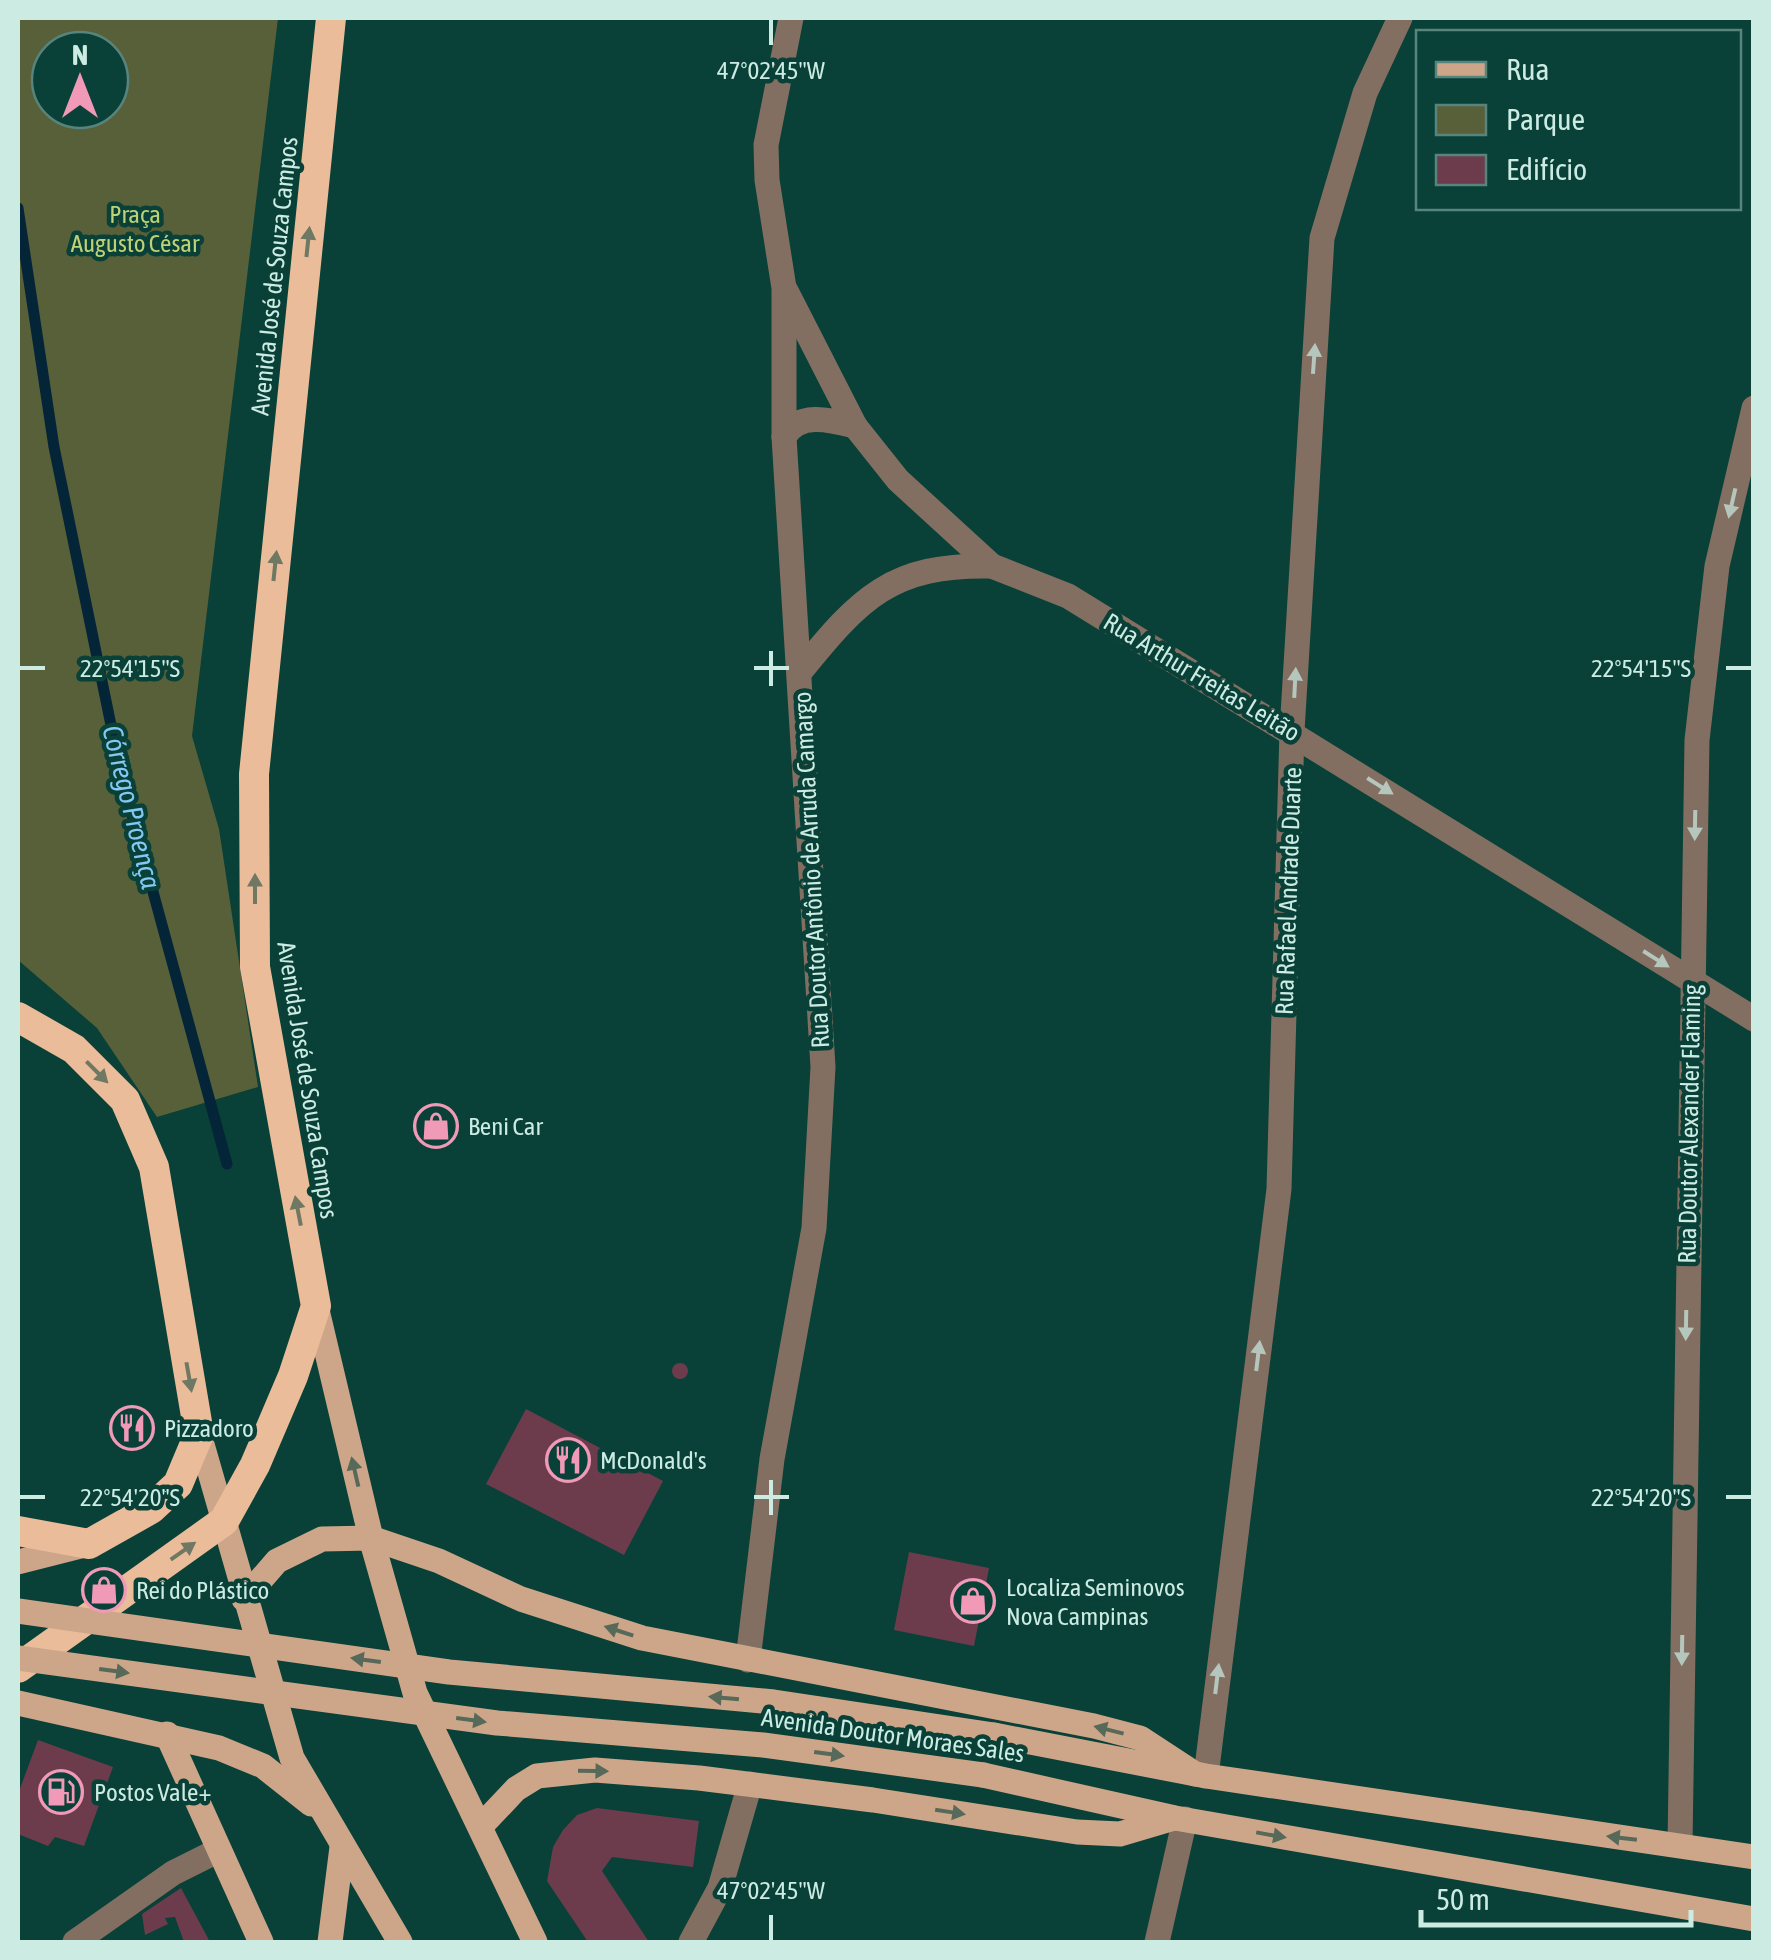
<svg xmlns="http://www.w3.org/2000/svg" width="1771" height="1960" font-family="'Asap Condensed',sans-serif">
	<rect width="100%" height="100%" fill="#094037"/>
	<path fill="#586039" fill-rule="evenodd" d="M 18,18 L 278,18 L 192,736 L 219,829 L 258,1087 L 157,1117 L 97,1028 L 18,960 ZM 50,50 L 110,50 L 110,110 L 50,110 Z"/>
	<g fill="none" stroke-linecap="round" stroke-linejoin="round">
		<path stroke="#042538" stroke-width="11" d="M 18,208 L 54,447 L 121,774 L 227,1164"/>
	</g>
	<g fill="#6c3c4c">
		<circle cx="680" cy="1371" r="8"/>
		<path d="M 526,1409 L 663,1481 L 624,1555 L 486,1484 Z"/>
		<path d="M 909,1552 L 989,1568 L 974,1646 L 894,1630 Z"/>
		<path d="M 38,1740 L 113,1767 L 84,1846 L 55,1837 L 48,1846 L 18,1834 L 18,1794 Z"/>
		<path d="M 597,1808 L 699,1821 L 693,1867 L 612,1857 L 602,1871 L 649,1942 L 588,1942 L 547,1881 L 553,1847 L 563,1830 L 577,1815 Z"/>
		<path d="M 181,1888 L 210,1942 L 184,1942 L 175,1917 L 165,1918 L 168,1924 L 145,1935 L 142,1914 Z"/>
	</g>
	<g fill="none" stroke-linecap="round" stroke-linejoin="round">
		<g stroke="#826f61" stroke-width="25">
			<path d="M 786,291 L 855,426 L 898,480 L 992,566 L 1068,596 L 1754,1019"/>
			<path d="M 784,437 C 798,411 831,420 855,426"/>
			<path d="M 800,672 C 860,598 891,564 992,566"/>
			<path d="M 748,1660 L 772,1459 L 814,1228 L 823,1067 L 784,437 L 784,288 L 767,180 L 766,145 L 791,18"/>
			<path d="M 1206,1776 L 1279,1189 L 1292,731 L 1322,238 L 1365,93 L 1400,18"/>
			<path d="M 1680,1845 L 1697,740 L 1717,566 L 1754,408"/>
			<path d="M 75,1942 L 173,1873 L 217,1851"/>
			<path d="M 691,1942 L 720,1888 L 750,1784"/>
			<path d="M 1157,1942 L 1185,1819"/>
		</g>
		<g stroke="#cda68a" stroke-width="25">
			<path d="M 316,1306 L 371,1538 L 415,1693 L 535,1942"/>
			<path d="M 199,1434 L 292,1758 L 400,1942"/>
			<path d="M 18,1562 L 85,1545"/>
			<path d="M 244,1599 L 277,1561 L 322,1539 L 371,1538 L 439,1561 L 521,1599 L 642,1638 L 1094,1726 L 1140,1738 L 1195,1774"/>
			<path d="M 18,1703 L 219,1748 L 263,1766 L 311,1804"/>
			<path d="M 167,1734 L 261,1942"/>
			<path d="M 994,1735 L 1206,1776 L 1754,1857"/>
			<path d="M 983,1775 L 1175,1818 L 1754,1919"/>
			<path d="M 481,1826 L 516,1789 L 537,1776 L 595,1770 L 699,1778 L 873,1800 L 1077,1832 L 1120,1834 L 1174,1818"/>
			<path d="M 330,1942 L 342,1847"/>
		</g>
		<g stroke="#eabc99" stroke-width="30">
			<path d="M 18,1017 L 74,1049 L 125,1100 L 154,1167 L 199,1434 L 178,1484 L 151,1509 L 89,1544 L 18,1531"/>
			<path d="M 18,1668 L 224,1521 L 255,1465 L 293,1376 L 316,1306 L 255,967 L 254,774 L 331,18"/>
		</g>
		<g stroke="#cda68a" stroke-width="25">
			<path d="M 18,1611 L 449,1672 L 774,1702 L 994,1735"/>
			<path d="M 18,1658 L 497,1723 L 763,1745 L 983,1775"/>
		</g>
	</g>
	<defs><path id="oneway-solid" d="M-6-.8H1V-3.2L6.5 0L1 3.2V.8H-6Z" transform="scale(2.5)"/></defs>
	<g fill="#6e7863">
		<use href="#oneway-solid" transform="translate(308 242) rotate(-84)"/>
		<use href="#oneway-solid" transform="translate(275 566) rotate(-84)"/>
		<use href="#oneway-solid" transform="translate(255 889) rotate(-90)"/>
		<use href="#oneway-solid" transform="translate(97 1072) rotate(45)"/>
		<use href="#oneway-solid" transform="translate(298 1211) rotate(-101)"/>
		<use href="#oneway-solid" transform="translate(189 1377) rotate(80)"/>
		<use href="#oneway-solid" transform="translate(183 1551) rotate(-35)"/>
	</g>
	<g fill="#b5c6bc">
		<use href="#oneway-solid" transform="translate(1314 359) rotate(-86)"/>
		<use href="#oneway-solid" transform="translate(1732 503) rotate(103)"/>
		<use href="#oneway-solid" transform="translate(1295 683) rotate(-87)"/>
		<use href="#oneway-solid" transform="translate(1380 786) rotate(32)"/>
		<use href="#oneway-solid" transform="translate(1695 825) rotate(91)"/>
		<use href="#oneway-solid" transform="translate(1656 959) rotate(32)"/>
		<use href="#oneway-solid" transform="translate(1686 1325) rotate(91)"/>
		<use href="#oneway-solid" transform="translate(1258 1356) rotate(-83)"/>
		<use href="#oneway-solid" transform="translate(1682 1650) rotate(91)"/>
		<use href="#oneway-solid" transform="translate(1217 1679) rotate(-83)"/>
	</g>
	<g fill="#576958">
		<use href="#oneway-solid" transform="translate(355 1472) rotate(-103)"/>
		<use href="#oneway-solid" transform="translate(619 1631) rotate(-162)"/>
		<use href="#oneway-solid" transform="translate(366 1660) rotate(-172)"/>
		<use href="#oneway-solid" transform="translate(114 1671) rotate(8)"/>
		<use href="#oneway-solid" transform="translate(724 1698) rotate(-175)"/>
		<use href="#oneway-solid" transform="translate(471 1720) rotate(8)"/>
		<use href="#oneway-solid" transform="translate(1109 1730) rotate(-166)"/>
		<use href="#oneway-solid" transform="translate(829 1754) rotate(8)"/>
		<use href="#oneway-solid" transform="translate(593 1771) rotate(1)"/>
		<use href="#oneway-solid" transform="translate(950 1812) rotate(9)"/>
		<use href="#oneway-solid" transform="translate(1271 1835) rotate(10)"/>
		<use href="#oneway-solid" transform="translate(1622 1838) rotate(-173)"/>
	</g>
	<path fill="none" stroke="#cbebe3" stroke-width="4" d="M 771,20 L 771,45M 771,651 L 771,686M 20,668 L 45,668M 754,668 L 789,668M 1726,668 L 1751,668M 771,1480 L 771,1515M 20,1497 L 45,1497M 754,1497 L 789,1497M 1726,1497 L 1751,1497M 771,1915 L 771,1940"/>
	<defs>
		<g id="shop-ring" transform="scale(2.25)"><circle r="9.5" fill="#094037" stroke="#f09ab7" stroke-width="1.5"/><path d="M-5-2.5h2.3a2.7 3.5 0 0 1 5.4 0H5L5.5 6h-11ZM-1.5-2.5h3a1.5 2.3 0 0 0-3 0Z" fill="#f09ab7"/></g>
		<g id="restaurant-ring" transform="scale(2.25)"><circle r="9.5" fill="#094037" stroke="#f09ab7" stroke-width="1.5"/><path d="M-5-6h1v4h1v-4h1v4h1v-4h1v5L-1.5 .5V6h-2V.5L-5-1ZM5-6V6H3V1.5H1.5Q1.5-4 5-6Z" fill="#f09ab7"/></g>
		<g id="fuel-ring" transform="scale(2.25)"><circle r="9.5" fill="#094037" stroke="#f09ab7" stroke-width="1.5"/><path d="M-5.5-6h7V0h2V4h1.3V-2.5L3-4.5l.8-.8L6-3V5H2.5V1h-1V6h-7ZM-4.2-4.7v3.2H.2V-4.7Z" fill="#f09ab7"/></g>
	</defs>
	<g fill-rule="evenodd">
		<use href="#shop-ring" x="436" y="1126"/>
		<use href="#restaurant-ring" x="132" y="1428"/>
		<use href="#restaurant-ring" x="568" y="1460"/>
		<use href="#shop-ring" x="104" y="1590"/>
		<use href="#shop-ring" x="973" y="1601"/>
		<use href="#fuel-ring" x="61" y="1792"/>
	</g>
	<g text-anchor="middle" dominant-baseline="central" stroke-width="9" stroke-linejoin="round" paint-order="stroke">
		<g font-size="25" fill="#bfd178" stroke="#094037">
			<text x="135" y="214">Praça<tspan x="135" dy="29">Augusto César</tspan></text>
		</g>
		<g font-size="25" fill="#cbebe3" stroke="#094037">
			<text transform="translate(274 276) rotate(-84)">Avenida José de Souza Campos</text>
			<text transform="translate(1202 677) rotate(31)">Rua Arthur Freitas Leitão</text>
			<text transform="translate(811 870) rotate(-93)">Rua Doutor Antônio de Arruda Camargo</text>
			<text transform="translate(1288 891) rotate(-88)">Rua Rafael Andrade Duarte</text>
			<text transform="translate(308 1080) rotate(81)">Avenida José de Souza Campos</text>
			<text transform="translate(1689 1124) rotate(-89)">Rua Doutor Alexander Flaming</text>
			<text transform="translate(893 1735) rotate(8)">Avenida Doutor Moraes Sales</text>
		</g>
		<g font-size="25" fill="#cbebe3" stroke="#094037" text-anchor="start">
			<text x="468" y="1126">Beni Car</text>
			<text x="164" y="1428">Pizzadoro</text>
			<text x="600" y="1460">McDonald's</text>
			<text x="1006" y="1587">Localiza Seminovos<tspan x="1006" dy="29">Nova Campinas</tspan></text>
			<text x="136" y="1590">Rei do Plástico</text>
			<text x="94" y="1792">Postos Vale+</text>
		</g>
		<g font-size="28" font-style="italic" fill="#84c7f3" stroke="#094037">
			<text transform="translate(132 807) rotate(76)">Córrego Proença</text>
		</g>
	</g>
	<g font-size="25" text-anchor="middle" fill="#cbebe3" stroke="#094037" stroke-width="9" stroke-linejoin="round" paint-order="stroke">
		<text x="771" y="79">47°02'45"W</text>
		<text x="130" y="677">22°54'15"S</text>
		<text x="1641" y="677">22°54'15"S</text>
		<text x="130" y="1506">22°54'20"S</text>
		<text x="1641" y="1506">22°54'20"S</text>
		<text x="771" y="1899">47°02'45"W</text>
	</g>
	<rect width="1771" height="1960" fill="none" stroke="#cbebe3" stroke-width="40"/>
	<rect x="1416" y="30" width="325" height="180" fill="#094037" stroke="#57847c" stroke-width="2.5"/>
	<rect x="1436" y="62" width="50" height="15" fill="#cda68a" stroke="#57847c" stroke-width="2.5"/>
	<text x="1506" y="80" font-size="30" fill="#cbebe3">Rua</text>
	<rect x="1436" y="105" width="50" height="30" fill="#586039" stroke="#57847c" stroke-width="2.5"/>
	<text x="1506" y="130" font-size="30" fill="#cbebe3">Parque</text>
	<rect x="1436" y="155" width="50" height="30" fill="#6c3c4c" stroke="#57847c" stroke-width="2.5"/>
	<text x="1506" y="180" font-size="30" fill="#cbebe3">Edifício</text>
	<g transform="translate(80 80)"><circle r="48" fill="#094037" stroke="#57847c" stroke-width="2.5"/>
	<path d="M0-8L18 38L0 25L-18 38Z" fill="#f09ab7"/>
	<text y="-15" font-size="28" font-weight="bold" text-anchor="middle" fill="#cbebe3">N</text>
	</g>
	<path d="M1421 1910v15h270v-15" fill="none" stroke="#cbebe3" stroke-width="5"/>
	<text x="1436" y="1910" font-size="30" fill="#cbebe3" stroke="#094037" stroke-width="8" paint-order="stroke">50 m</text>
</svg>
